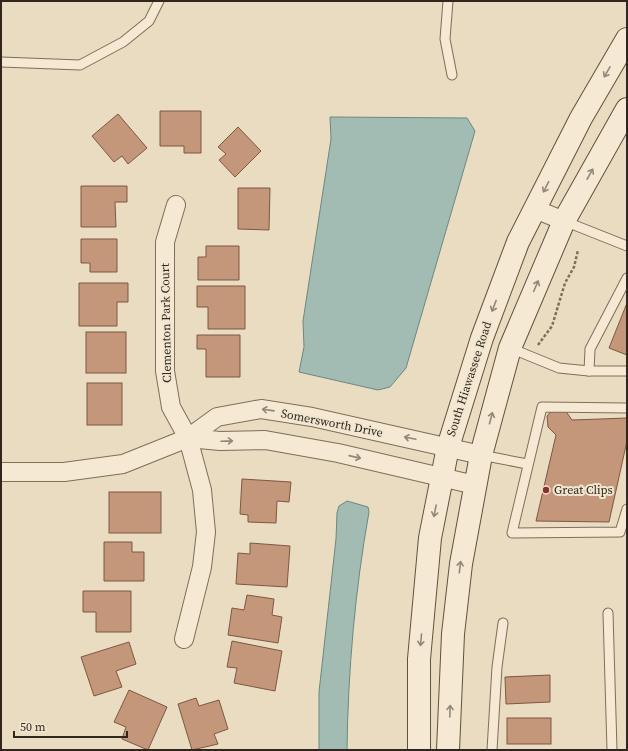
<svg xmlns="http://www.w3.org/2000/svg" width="628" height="751" font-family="'Source Serif 4',serif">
	<rect width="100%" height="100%" fill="#e9dcc0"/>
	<g fill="#a3bcb3" stroke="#6b8880">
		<path d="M 330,117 L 467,118 L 475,131 L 406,368 L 390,387 L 378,390 L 299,372 L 304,347 L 303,321 L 331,139 Z"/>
		<path d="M 347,501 L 368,507 L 369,512 C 355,590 348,671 347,750 L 319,750 L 319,692 L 336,539 L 337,513 L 339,506 Z"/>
	</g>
	<g fill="#c4967a" stroke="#7d5842">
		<path d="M 160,111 L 201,111 L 201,153 L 184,153 L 184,146 L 160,146 Z"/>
		<path d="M 118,114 L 147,148 L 128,164 L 122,156 L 114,162 L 92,136 Z"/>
		<path d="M 238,127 L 261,151 L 235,177 L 219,160 L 226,154 L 218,147 Z"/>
		<path d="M 81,186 L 127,186 L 127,202 L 115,202 L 116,227 L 81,227 Z"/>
		<path d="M 238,188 L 270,188 L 269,230 L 238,229 Z"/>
		<path d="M 81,239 L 117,239 L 117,272 L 90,272 L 90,263 L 81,263 Z"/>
		<path d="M 206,246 L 239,246 L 239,280 L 198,280 L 198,257 L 206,257 Z"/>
		<path d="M 79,283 L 128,283 L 128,302 L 117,302 L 117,326 L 79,326 Z"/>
		<path d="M 197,286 L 245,286 L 245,329 L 208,329 L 208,307 L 197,307 Z"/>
		<path d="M 627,303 L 627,355 L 609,348 Z"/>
		<rect x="86" y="332" width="40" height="41"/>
		<path d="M 197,335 L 240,335 L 240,377 L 206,377 L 206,349 L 197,349 Z"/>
		<rect x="87" y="383" width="35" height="42"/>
		<path d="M 554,408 L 565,410 L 572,420 L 627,418 L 627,441 L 609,522 L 536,521 L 556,435 L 548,427 L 547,416 Z"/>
		<path d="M 242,479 L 291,482 L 289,502 L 277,501 L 276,523 L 248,522 L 248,515 L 240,514 Z"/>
		<rect x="109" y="492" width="52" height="41"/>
		<path d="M 104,542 L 132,542 L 132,552 L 144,552 L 144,581 L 104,581 Z"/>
		<path d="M 250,543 L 290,546 L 287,587 L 236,584 L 238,553 L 250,554 Z"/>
		<path d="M 83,591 L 131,591 L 131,632 L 96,632 L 96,612 L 83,612 Z"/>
		<path d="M 247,595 L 274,599 L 272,615 L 282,617 L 278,643 L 228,635 L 232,608 L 244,610 Z"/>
		<path d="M 232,641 L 282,651 L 275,691 L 234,683 L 237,668 L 227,667 Z"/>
		<path d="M 129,642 L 136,664 L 116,671 L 122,687 L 94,696 L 81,657 Z"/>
		<path d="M 550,675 L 550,702 L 506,704 L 505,677 Z"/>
		<path d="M 129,690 L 167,707 L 148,750 L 122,739 L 126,727 L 114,722 Z"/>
		<path d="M 196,698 L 199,706 L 219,700 L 228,729 L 214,734 L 218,744 L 192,750 L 178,704 Z"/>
		<rect x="507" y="718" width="44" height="26"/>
	</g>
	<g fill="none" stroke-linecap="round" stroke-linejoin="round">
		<g stroke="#806d5a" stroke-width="11">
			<g id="lane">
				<path d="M 448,1 L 445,39 L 452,75"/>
				<path d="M 1,62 L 80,65 L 123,42 L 149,21 L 159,1"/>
				<path d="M 564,221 L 627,246"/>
				<path d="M 510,348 L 559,368 L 589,371 L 590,349 L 627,278"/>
				<path d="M 589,371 L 627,371"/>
				<path d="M 627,408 L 542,407 L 512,533 L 620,532 L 627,509"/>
				<path d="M 481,455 L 527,464"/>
				<path d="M 608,613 L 612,750"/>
				<path d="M 492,750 L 497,667 L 503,623"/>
			</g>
		</g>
		<g stroke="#806d5a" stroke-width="20">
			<g id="street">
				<path d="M 176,205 L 165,242 L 165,371 L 171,407 L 188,438 L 202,490 L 206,532 L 202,567 L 184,639"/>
				<path d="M 535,209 L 564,221"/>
				<path d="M 188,438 L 220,441 L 265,440 L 338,453 L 475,485"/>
				<path d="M 1,472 L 64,472 L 123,464 L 188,438 L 217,417 L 261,409 L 312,417 L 481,455"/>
			</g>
		</g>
		<g stroke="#624f3d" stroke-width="24">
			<g id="secondary">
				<path d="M 419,750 L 419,659 L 430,538 L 448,447 L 482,338 L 518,242 L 581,118 L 627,39"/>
				<path d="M 448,750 L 453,634 L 461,564 L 481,455 L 510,348 L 564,221 L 627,109"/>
			</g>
		</g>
		<path stroke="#806d5a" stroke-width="2.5" stroke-dasharray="3 2" stroke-linecap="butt" d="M 538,345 L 552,326 L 565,283 L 574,267 L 578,250"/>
		<use href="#lane" stroke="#f5e9d3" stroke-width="9"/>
		<use href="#street" stroke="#f5e9d3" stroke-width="18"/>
		<use href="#secondary" stroke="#f5e9d3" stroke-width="22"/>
	</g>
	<defs><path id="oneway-shaft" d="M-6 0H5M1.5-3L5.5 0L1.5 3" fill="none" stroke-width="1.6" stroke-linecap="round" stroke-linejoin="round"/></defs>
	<g stroke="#938878">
		<use href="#oneway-shaft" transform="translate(607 72) rotate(120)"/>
		<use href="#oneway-shaft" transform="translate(590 174) rotate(-61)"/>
		<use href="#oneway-shaft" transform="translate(546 187) rotate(117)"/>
		<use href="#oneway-shaft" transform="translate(536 286) rotate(-67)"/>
		<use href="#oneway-shaft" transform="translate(494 306) rotate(111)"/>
		<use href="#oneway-shaft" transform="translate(268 410) rotate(-172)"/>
		<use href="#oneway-shaft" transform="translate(491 418) rotate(-75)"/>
		<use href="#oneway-shaft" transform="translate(410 438) rotate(-168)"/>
		<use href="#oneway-shaft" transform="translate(227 441) rotate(-2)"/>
		<use href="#oneway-shaft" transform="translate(355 457) rotate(13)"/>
		<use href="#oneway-shaft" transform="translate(435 511) rotate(101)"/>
		<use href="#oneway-shaft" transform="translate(460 567) rotate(-83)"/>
		<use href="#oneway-shaft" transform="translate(421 640) rotate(95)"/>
		<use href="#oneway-shaft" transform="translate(450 711) rotate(-88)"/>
	</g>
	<circle fill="#8a3033" stroke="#f1e6cf" stroke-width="1.5" cx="546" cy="490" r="4"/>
	<g text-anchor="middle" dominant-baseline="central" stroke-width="4" stroke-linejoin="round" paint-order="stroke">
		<g font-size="12" fill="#31261d" stroke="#f1e6cf">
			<text transform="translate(166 323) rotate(-91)">Clementon Park Court</text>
			<text transform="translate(469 379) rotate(-72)">South Hiawassee Road</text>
			<text transform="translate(332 423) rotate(11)">Somersworth Drive</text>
		</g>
		<g font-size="12" fill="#31261d" stroke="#f1e6cf" text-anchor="start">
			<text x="554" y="490">Great Clips</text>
		</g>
	</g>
	<rect width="628" height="751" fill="none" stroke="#31261d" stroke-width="4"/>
	<path d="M14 731v6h113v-6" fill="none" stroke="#31261d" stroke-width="2"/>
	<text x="20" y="731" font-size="12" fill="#31261d" stroke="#f1e6cf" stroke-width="3" paint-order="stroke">50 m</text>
</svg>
